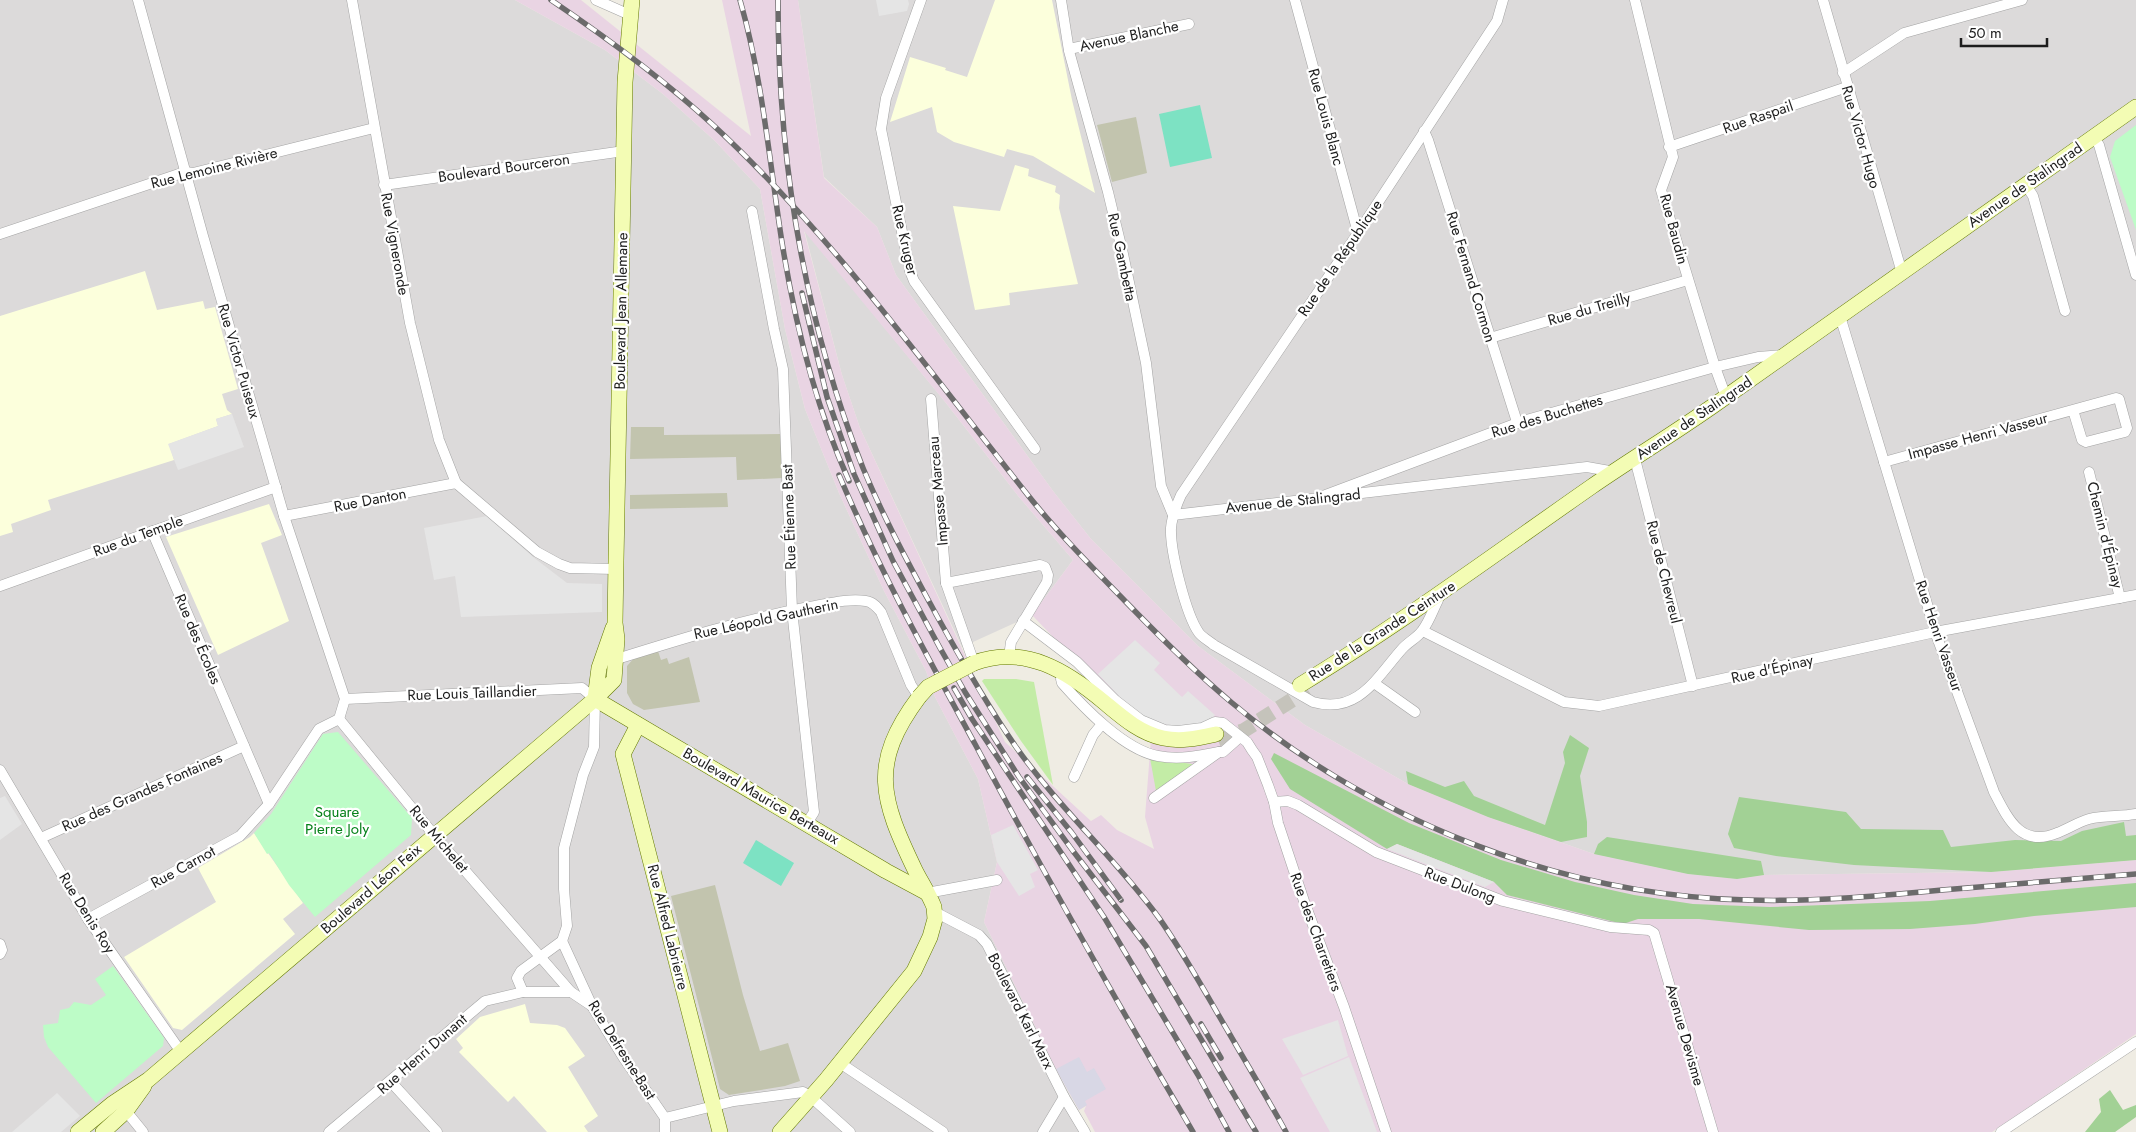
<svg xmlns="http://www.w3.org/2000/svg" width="2136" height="1132" font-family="Jost,sans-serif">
	<rect width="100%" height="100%" fill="#efece3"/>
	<g fill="#dcdada">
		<path d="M 0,0 L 515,0 L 605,50 L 663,94 L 715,141 L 760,189 L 785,329 L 805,409 L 839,493 L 884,591 L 926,671 L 935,697 L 978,779 L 997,862 L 984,922 L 1056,1069 L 1090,1132 L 0,1132 Z"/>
		<path d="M 798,0 L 2136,0 L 2136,860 L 1991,872 L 1764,875 L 1737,879 L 1688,874 L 1594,854 L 1488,817 L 1408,784 L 1305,725 L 1198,646 L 1091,539 L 1053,491 L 896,275 L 877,227 L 824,177 Z"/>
		<path d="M 804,229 L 946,403 L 1019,497 L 1073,560 L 1032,615 L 962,647 L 860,428 L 842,375 Z"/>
	</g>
	<path fill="#e9d4e3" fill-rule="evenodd" d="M 515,0 L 581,0 L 751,136 L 722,0 L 798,0 L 824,178 L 877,227 L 896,275 L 1053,491 L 1091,539 L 1198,646 L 1305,725 L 1408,784 L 1488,817 L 1594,854 L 1688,874 L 1737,879 L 1764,875 L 1991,872 L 2136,860 L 2136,1034 L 1992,1132 L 1095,1132 L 1084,1111 L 1086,1106 L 1079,1110 L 1056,1069 L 984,922 L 997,862 L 978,779 L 935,697 L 926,671 L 884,591 L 839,493 L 805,409 L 785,329 L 760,189 L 715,141 L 663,94 L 605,50 ZM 804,231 L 946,403 L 1019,497 L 1073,560 L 1032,615 L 1151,739 L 1145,817 L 1154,849 L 1117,830 L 1101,815 L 1091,821 L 1005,742 L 860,428 L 842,375 Z"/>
	<g fill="#fcffdc">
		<path d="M 995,0 L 1052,0 L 1072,100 L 1095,193 L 1033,156 L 1007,149 L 1004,157 L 954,142 L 937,132 L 932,107 L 890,122 L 910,57 L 946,68 L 945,70 L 967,77 Z"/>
		<path d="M 1015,165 L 1029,169 L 1028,176 L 1056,186 L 1055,192 L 1060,195 L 1059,208 L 1078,284 L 1009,293 L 1010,305 L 975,310 L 953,206 L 1000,211 Z"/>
		<path d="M 145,271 L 157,310 L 203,301 L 205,309 L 215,307 L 238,389 L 222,394 L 227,410 L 232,414 L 216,419 L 218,426 L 169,444 L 174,460 L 48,500 L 51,510 L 11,524 L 13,532 L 0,536 L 0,316 Z"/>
		<path d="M 269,504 L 282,535 L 261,543 L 289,621 L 218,655 L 166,537 Z"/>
		<path d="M 254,833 L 303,903 L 283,919 L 295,934 L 182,1030 L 173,1028 L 124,957 L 216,902 L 198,868 L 250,837 Z"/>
		<path d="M 525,1004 L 530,1023 L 557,1025 L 565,1028 L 585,1056 L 568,1067 L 598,1116 L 584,1126 L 588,1132 L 547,1132 L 514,1096 L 508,1102 L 459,1052 L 463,1048 L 456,1039 L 480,1017 Z"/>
	</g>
	<g fill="#c2c4ae">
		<path d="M 1136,117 L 1147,173 L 1112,182 L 1097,125 Z"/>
		<path d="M 631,427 L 664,427 L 664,435 L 781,434 L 782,478 L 737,480 L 736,457 L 630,459 Z"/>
		<path d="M 727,493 L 728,507 L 630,509 L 630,495 Z"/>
		<path d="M 658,651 L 661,660 L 667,658 L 669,664 L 689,657 L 700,702 L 644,710 L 633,704 L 627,693 L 627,666 L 635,657 Z"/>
		<path d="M 715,885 L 743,995 L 760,1051 L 788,1043 L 800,1081 L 785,1086 L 729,1095 L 720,1089 L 671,896 Z"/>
	</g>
	<g fill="#c3eca6">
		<path d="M 984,679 L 1016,679 L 1034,682 L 1053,785 L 1021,741 L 982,681 Z"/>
		<path d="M 1150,758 L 1192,764 L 1192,766 L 1156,791 Z"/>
	</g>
	<g fill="#a2d195">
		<path d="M 1570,735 L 1589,748 L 1580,776 L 1587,822 L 1587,837 L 1561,842 L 1488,817 L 1408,784 L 1406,771 L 1445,787 L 1464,781 L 1474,796 L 1545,825 L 1565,763 L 1563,752 Z"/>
		<path d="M 1274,753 L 1409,823 L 1501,860 L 1575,882 L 1634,895 L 1693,904 L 1770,907 L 1930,901 L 2136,883 L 2136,907 L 2034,916 L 1975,924 L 1910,929 L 1809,930 L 1699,919 L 1638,919 L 1623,924 L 1507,895 L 1494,882 L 1397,844 L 1387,849 L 1290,789 L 1271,759 Z"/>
		<path d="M 1739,797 L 1846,812 L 1861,829 L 1943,830 L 1951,847 L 2015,840 L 2061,841 L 2082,831 L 2124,822 L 2126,836 L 2136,835 L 2136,860 L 1991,872 L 1854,865 L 1776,856 L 1734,848 L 1728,834 Z"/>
		<path d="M 1607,837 L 1761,861 L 1764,875 L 1737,879 L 1688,874 L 1594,854 L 1598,844 Z"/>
		<path d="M 2110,1090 L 2123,1110 L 2136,1105 L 2136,1117 L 2115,1132 L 2085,1132 L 2101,1112 L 2099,1099 Z"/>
	</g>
	<g fill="#bdfcc7">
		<path d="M 2136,125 L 2136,230 L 2110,157 L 2115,141 Z"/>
		<path d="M 338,732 L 412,818 L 411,835 L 315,917 L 289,885 L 269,853 L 267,854 L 254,833 L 271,814 L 323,734 Z"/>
		<path d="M 113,966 L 164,1038 L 163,1046 L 96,1103 L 48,1047 L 44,1037 L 43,1025 L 58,1023 L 60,1010 L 69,1008 L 74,1002 L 91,1005 L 106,995 L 95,979 Z"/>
	</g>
	<g fill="#7de2c3">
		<path d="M 1200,105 L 1212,158 L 1170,167 L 1159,114 Z"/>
		<path d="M 756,840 L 794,863 L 781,886 L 743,863 Z"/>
	</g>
	<g fill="#e5e5e5">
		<path d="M 876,0 L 908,0 L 909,4 L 907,11 L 879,16 Z"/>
		<path d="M 232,414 L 244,447 L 178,470 L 168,444 L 218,426 L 216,419 Z"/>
		<path d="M 487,516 L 533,557 L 567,583 L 602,584 L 602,612 L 461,617 L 455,576 L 434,580 L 424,528 Z"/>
		<path d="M 1135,640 L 1160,663 L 1154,670 L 1182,697 L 1188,691 L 1215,715 L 1208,722 L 1188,728 L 1155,723 L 1128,706 L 1098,674 Z"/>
		<path d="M 5,796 L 22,824 L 0,840 L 0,798 Z"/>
		<path d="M 1013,825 L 1038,870 L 1030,874 L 1035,887 L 1019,896 L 997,862 L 991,835 Z"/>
		<path d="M 1397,844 L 1494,882 L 1485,887 L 1387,849 Z"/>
		<path d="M 1338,1020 L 1348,1056 L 1303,1075 L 1282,1039 Z"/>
		<path d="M 1349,1057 L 1377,1132 L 1330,1132 L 1300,1078 Z"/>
		<path d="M 57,1093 L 80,1116 L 61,1132 L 12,1132 Z"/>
	</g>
	<path fill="#d8d7e5" d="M 1079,1057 L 1087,1072 L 1094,1068 L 1106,1089 L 1085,1101 L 1087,1105 L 1079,1110 L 1056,1069 Z"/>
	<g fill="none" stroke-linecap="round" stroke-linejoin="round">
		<path stroke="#c5c3bb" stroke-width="15" stroke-dasharray="15 8" stroke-linecap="butt" d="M 1218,739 L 1243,731 L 1308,690"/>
		<g stroke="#a4a4a4" stroke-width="11">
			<g id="minor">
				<path d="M 138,0 L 203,236 L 284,516 L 345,699 L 339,719"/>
				<path d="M 352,0 L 410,323 L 439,440 L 456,483 L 537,552 L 559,564 L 570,568 L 615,569"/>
				<path d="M 596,0 L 630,15"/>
				<path d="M 921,0 L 886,98 L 881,129 L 910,271 L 914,281 L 1035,449"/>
				<path d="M 1061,0 L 1069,51 L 1108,192 L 1123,254 L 1146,363 L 1161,486 L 1173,515"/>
				<path d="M 1295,0 L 1358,233"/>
				<path d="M 1635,0 L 1673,157 L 1661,190 L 1715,367 L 1726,397"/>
				<path d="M 1823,0 L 1902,273"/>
				<path d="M 1069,49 L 1189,24"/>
				<path d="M 1843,73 L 1904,33 L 2022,0"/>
				<path d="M 1424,131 L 1428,140 L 1517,422"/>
				<path d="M 2093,137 L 2099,145 L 2136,275"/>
				<path d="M 1669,147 L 1847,87"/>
				<path d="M 384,185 L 624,151"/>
				<path d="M 2026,185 L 2033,196 L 2065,311"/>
				<path d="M 752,211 L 774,329 L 783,369 L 792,610 L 814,812 L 807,823"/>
				<path d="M 0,234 L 185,172 L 193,173 L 374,128"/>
				<path d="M 1840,316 L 1937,637 L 1994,792 C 2008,819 2021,848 2057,833 C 2068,829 2078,822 2089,819 C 2105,815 2120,817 2136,814"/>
				<path d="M 1490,338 L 1688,280"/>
				<path d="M 931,399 L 946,583"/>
				<path d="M 1635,459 L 1693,686"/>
				<path d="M 1884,462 L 2116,398 L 2119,399 L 2127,428 L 2125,432 L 2086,442 L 2082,440 L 2073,410"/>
				<path d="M 2089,472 L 2120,598"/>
				<path d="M 1315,499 L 1523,421 L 1715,367 L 1758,357 L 1784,355"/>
				<path d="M 1173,515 L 1587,467 L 1615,472"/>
				<path d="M 284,516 L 456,483"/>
				<path d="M 152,531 L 269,804"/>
				<path d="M 0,586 L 276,487"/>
				<path d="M 1438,600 C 1433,610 1429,622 1422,631 C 1417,638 1408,642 1402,649 C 1377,677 1358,715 1313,702 L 1214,645 C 1209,641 1202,637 1199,633 C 1186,615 1170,551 1171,528 C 1172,516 1176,506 1181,495 L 1358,233 L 1497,21 L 1503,0"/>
				<path d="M 1023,621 L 1077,662 L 1115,700 L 1141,720 L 1165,730 L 1178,731 L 1202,728 L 1215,722 L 1223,723 L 1247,742 L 1252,750 L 1257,757 L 1268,785 L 1274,802 L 1278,823 L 1305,904 L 1344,1007 L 1386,1132"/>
				<path d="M 1423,631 L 1564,702 L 1599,706 L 1935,632 L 2136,595"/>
				<path d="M 617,659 C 681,639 742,620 809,607 C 827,604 848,598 866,601 C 873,602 877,607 881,612 L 911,685 L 919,697"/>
				<path d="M 974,663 L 946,583 L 1040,565 L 1045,567 L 1048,575 L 1047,582 L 1011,642 L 1009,657"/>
				<path d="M 1063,676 L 1061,679 L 1062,683 C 1084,708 1125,750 1158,756 C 1179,760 1199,756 1219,752"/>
				<path d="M 1374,683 L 1415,712"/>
				<path d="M 345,699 L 582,688 L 595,699 L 594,747 L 583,775 L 564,848 L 564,889 L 567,926 L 562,941 L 521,971 L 517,978 L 523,992"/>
				<path d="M 339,719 L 434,835 L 571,992 L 592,1006"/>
				<path d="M 0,770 L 88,919 L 181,1052"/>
				<path d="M 1074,777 L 1093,735 L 1102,724"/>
				<path d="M 1154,798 L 1219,752 L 1223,752 L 1240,737"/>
				<path d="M 1274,802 L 1288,801 L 1298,805 L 1376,852 L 1503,901 L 1610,927 L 1649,930 L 1654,933 L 1713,1132"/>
				<path d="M 41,838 L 244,746"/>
				<path d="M 927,893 L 997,880"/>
				<path d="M 935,912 L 979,935 L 987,944 L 1064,1097 L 1085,1132"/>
				<path d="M 88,919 L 240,836 L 269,804 L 319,729 L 339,719"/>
				<path d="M 562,941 L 592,1006 L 623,1057 L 665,1118 L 665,1132"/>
				<path d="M 0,944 L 2,950 L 0,954"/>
				<path d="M 840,1063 L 943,1132"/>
				<path d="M 391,1082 L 437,1132"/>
				<path d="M 126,1111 L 143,1132"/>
				<path d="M 665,1118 L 734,1101 L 803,1092 L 811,1097 L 850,1132"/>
				<path d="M 329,1132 L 485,1001 L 523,992 L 571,992"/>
				<path d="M 1043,1132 L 1064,1097"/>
				<path d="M 2001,1132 L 2136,1042"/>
			</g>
		</g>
		<g stroke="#637900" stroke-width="16">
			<g id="secondary">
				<path d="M 974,663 C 1025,644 1067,671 1105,703 C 1123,718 1140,733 1163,738 C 1181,742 1198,738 1216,734"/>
				<path d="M 1300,685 C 1400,624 1495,554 1591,487 C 1636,456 1683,428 1727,396 C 1863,300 2000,203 2136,107"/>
				<path d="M 595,699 L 886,871 L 927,893"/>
				<path d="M 595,699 L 599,668 L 613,628"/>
				<path d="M 638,725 L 623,754 L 720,1132"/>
				<path d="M 78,1132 L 112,1104 L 148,1080 L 595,699 L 614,680 L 617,639 L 615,623 L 616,561 L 625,82 L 632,0"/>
				<path d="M 103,1132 L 126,1111 L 144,1086"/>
				<path d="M 780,1132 L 826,1080 L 914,971 L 930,937 L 935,919 L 934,907 C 929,894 921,882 915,870 C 881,799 869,764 919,697"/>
			</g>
		</g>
		<use href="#minor" stroke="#fff" stroke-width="10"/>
		<use href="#secondary" stroke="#f3fcb4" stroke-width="15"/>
		<g stroke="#6b6b6b" stroke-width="5.5">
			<g id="rail">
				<path d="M 551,0 C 607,38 662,78 712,124 C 832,235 926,367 1027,494 C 1057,532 1092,567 1125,601 C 1159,636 1194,671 1231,702 C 1373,821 1562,896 1748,900 C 1813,902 1878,896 1942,890 C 2007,885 2071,879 2136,874"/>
				<path d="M 740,0 C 762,77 769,157 781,236 C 794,320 814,403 849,481"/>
				<path d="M 778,0 C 778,160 804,319 863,468 C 884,519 911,568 937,616 C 962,661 987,705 1016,747 C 1059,808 1115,858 1159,918 C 1185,955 1206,994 1229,1033 C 1248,1066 1268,1099 1286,1132"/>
				<path d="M 802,293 L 827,397 L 854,474 L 893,561 L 940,648 L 965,692 L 1019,777 L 1073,851 L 1146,946 L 1256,1132"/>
				<path d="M 839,475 C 878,567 927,656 975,744 C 1045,875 1118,1004 1193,1132"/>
				<path d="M 954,688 L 972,719 L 1104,917 L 1198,1075 L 1229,1132"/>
				<path d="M 1027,777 L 1072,833 L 1121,900"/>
				<path d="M 1201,1024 L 1221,1058"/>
			</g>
		</g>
		<use href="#rail" stroke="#fff" stroke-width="4" stroke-dasharray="11" stroke-linecap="butt"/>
		<g stroke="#637900" stroke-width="16" stroke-linecap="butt">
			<path id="secondary-bridge" d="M 919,697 L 928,687 L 974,663"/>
		</g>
		<use href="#secondary-bridge" stroke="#f3fcb4" stroke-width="15"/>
	</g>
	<g text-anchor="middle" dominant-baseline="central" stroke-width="4.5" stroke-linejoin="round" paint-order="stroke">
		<g font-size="15" fill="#1d1d1d" stroke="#fff">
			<text transform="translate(1129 36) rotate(-12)">Avenue Blanche</text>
			<text transform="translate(1326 117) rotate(75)">Rue Louis Blanc</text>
			<text transform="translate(1758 117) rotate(-19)">Rue Raspail</text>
			<text transform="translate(1861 137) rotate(74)">Rue Victor Hugo</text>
			<text transform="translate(214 168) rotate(-14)">Rue Lemoine Rivière</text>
			<text transform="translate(504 168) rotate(-8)">Boulevard Bourceron</text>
			<text transform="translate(2025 185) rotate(-35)">Avenue de Stalingrad</text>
			<text transform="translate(1674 229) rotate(75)">Rue Baudin</text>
			<text transform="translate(905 240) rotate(77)">Rue Kruger</text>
			<text transform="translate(395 244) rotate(80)">Rue Vigneronde</text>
			<text transform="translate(1122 257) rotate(78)">Rue Gambetta</text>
			<text transform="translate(1340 258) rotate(-56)">Rue de la République</text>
			<text transform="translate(1471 277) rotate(73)">Rue Fernand Cormon</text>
			<text transform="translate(1589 309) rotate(-16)">Rue du Treilly</text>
			<text transform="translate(621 311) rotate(-89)">Boulevard Jean Allemane</text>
			<text transform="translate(239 361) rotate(74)">Rue Victor Puiseux</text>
			<text transform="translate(1547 416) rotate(-17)">Rue des Buchettes</text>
			<text transform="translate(1694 418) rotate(-34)">Avenue de Stalingrad</text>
			<text transform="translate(1978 436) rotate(-15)">Impasse Henri Vasseur</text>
			<text transform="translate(938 491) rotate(-95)">Impasse Marceau</text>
			<text transform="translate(370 500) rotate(-11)">Rue Danton</text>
			<text transform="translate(1293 501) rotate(-6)">Avenue de Stalingrad</text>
			<text transform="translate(789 517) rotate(-92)">Rue Étienne Bast</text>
			<text transform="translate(2105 535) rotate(76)">Chemin d'Épinay</text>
			<text transform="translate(138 536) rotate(-20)">Rue du Temple</text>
			<text transform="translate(1664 572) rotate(76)">Rue de Chevreul</text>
			<text transform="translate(766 619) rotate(-12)">Rue Léopold Gautherin</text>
			<text transform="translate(1382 631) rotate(-33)">Rue de la Grande Ceinture</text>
			<text transform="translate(1939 636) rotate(71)">Rue Henri Vasseur</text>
			<text transform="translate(198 639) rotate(67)">Rue des Écoles</text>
			<text transform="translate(1772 669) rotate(-13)">Rue d'Épinay</text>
			<text transform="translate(472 693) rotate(-2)">Rue Louis Taillandier</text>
			<text transform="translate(142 792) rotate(-24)">Rue des Grandes Fontaines</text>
			<text transform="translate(761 796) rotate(30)">Boulevard Maurice Berteaux</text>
			<text transform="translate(439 839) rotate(50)">Rue Michelet</text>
			<text transform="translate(183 867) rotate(-29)">Rue Carnot</text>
			<text transform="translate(1460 885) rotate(21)">Rue Dulong</text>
			<text transform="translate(371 889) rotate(-41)">Boulevard Léon Feix</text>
			<text transform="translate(87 913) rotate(58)">Rue Denis Roy</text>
			<text transform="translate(668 927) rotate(76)">Rue Alfred Labrierre</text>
			<text transform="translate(1316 932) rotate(70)">Rue des Charretiers</text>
			<text transform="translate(1021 1011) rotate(63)">Boulevard Karl Marx</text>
			<text transform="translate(1685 1035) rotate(74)">Avenue Devisme</text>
			<text transform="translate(622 1050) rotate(58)">Rue Defresne-Bast</text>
			<text transform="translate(422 1054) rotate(-41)">Rue Henri Dunant</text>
		</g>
		<g font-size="15" fill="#06811a" stroke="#fff">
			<text x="337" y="812">Square<tspan x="337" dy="17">Pierre Joly</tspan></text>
		</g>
	</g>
	<path d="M1961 38v8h86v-8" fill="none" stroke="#1d1d1d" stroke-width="2.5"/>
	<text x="1968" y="38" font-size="15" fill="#1d1d1d" stroke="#ffffff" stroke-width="4" paint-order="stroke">50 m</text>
</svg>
